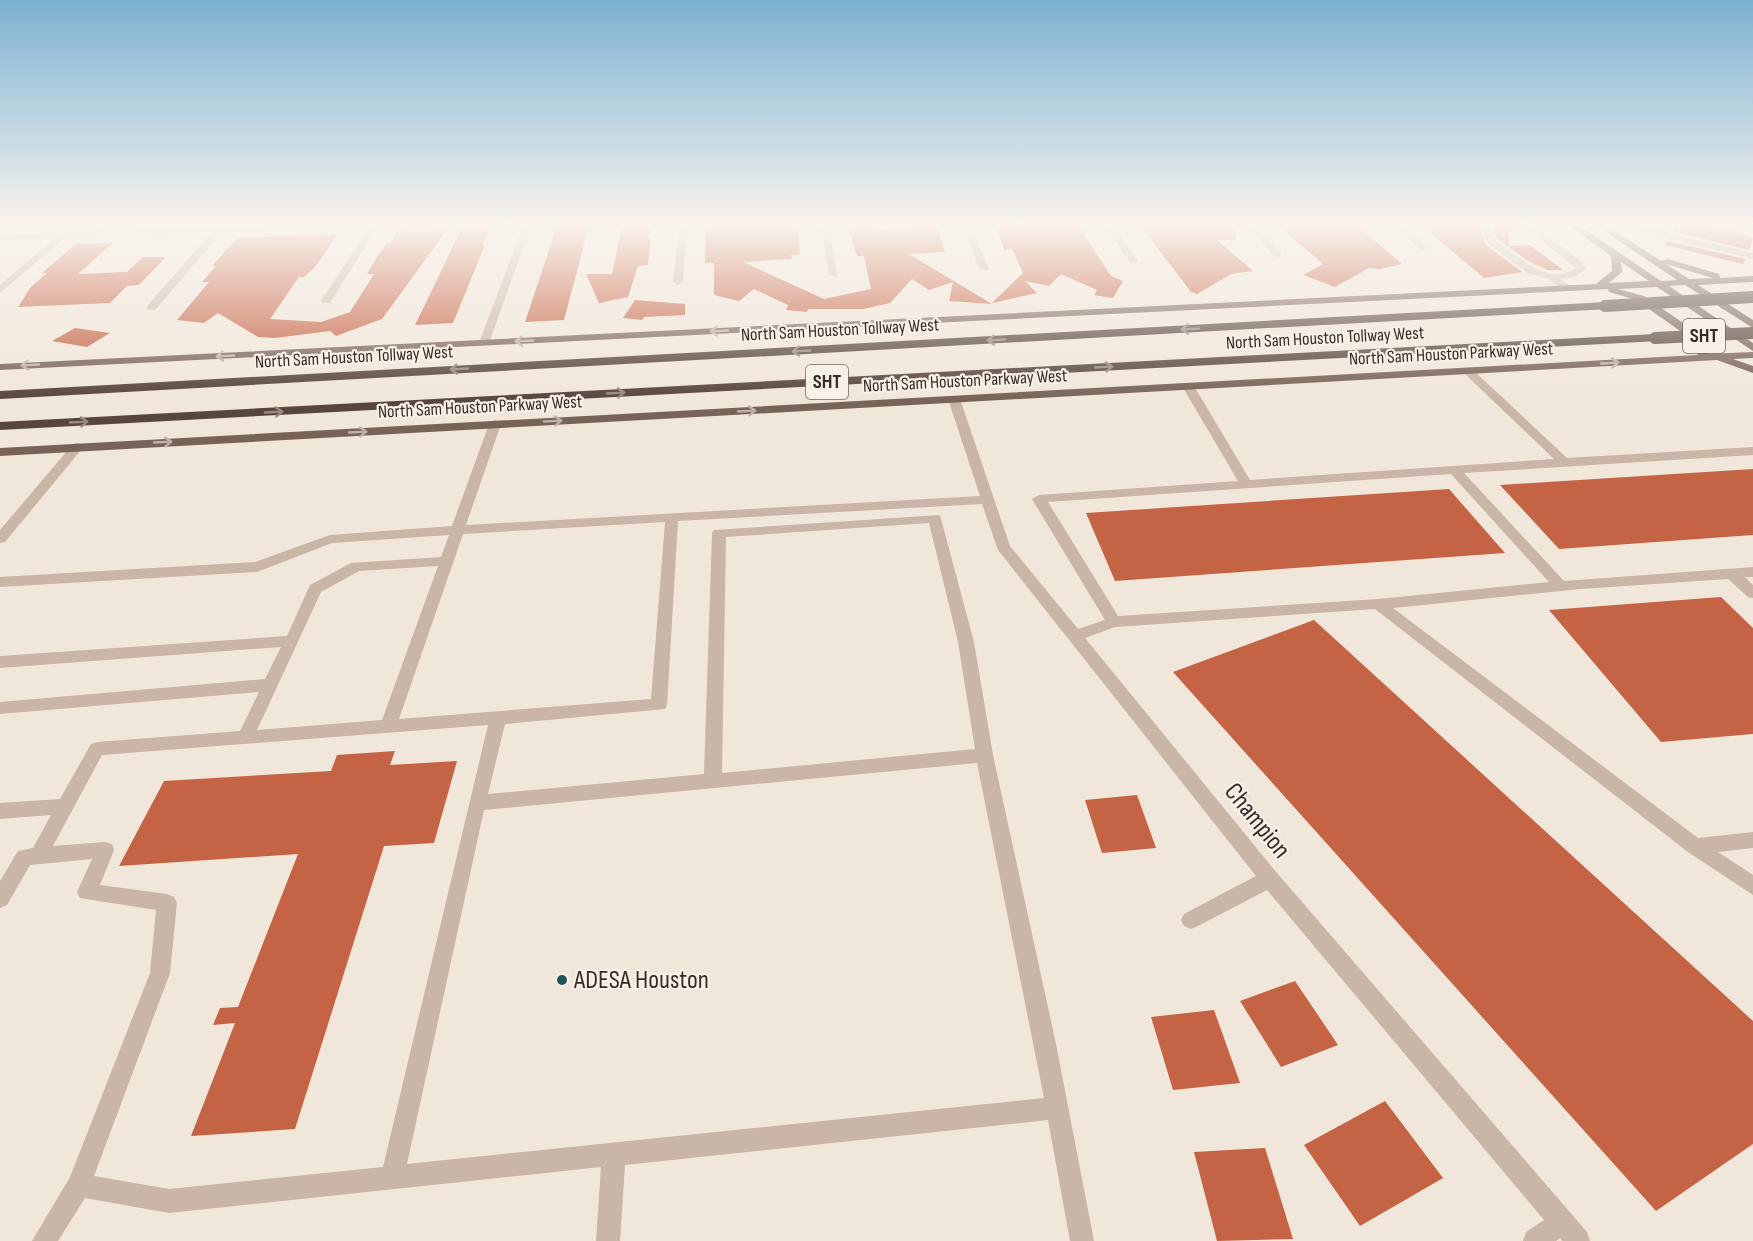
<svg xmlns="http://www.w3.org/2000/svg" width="1753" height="1241" font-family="'Sofia Sans Condensed',sans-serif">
	<rect width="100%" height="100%" fill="#f1e6da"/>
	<g fill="#c56345">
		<path d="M 557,226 L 589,226 L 564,320 L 525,322 Z"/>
		<path d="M 622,226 L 651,226 L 648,238 L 651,238 L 648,265 L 638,266 L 628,297 L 599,303 L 586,274 L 612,274 Z"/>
		<path d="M 797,226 L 800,255 L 791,255 L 792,259 L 743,262 L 824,299 L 871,289 L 864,256 L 857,256 L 848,226 L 872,226 L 873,229 L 937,226 L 945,252 L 909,254 L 992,304 L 949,301 L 953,282 L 929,290 L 912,279 L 890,303 L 864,309 L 808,309 L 807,312 L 786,310 L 788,305 L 754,289 L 739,301 L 714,295 L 714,263 L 705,263 L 706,227 Z"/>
		<path d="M 997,226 L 1078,226 L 1111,276 L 1123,281 L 1113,298 L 1094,295 L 1097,290 L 1061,274 L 1049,286 L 1025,281 L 1037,293 L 992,303 L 1023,273 L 1012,249 L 1004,250 Z"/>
		<path d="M 1141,226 L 1235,226 L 1236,240 L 1217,240 L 1253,271 L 1231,274 L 1197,294 L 1191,292 Z"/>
		<path d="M 1285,226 L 1358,226 L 1402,264 L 1380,269 L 1369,268 L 1335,287 L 1303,275 L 1323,264 L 1281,228 L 1287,227 Z"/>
		<path d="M 1426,226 L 1482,226 L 1480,231 L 1486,245 L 1522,272 L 1484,278 L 1428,231 L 1433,231 Z"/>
		<path d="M 1494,226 L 1508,226 L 1509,246 L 1530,245 L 1563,270 L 1547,270 L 1528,261 L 1498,239 L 1492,230 Z"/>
		<path d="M 1674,226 L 1706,226 L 1742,234 L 1753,239 L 1749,250 L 1672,231 Z"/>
		<path d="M 491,227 L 482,245 L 485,245 L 453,323 L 415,325 L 462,228 Z"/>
		<path d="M 447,230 L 382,319 L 336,336 L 330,331 L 275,338 L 258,337 L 218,313 L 204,323 L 177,320 L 209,282 L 202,282 L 216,266 L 212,266 L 237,238 L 338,234 L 316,266 L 304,277 L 299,277 L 270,319 L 321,322 L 350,312 L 374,274 L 367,274 L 378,255 L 387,243 L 391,243 L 397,232 Z"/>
		<path d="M 1667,241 L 1745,259 L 1743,264 L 1665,245 Z"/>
		<path d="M 113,243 L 78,274 L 127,272 L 143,257 L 166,257 L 139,285 L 127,286 L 110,303 L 18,307 L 31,287 L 47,273 L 42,273 L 76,244 Z"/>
		<path d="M 635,300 L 685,304 L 685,315 L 644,317 L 642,320 L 623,318 Z"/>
		<path d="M 75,328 L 110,333 L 87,347 L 52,341 Z"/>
		<path d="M 1753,469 L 1753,535 L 1559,549 L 1500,485 Z"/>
		<path d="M 1449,489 L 1505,553 L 1115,581 L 1086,513 Z"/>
		<path d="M 1721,597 L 1753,628 L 1753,734 L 1661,742 L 1549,610 Z"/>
		<path d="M 1314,620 L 1753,1021 L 1753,1144 L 1656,1211 L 1173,672 Z"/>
		<path d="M 395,751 L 390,765 L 457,761 L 434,843 L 384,846 L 295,1129 L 191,1136 L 235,1023 L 213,1025 L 220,1008 L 238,1007 L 298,854 L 119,866 L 164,781 L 331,771 L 337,755 Z"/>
		<path d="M 1137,795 L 1156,848 L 1102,853 L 1085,800 Z"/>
		<path d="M 1295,981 L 1338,1045 L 1281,1067 L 1240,1001 Z"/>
		<path d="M 1214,1010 L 1240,1083 L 1173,1090 L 1151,1017 Z"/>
		<path d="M 1385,1101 L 1443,1178 L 1360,1226 L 1304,1145 Z"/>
		<path d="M 1265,1148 L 1293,1239 L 1217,1241 L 1194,1152 Z"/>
	</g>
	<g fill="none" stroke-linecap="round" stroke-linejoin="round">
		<g fill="#c9b6a6" fill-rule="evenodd">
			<path d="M 220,226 L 304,226 L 300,229 L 222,232 L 155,310 L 147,310 L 147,306 L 212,232 L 65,238 L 0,293 L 0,285 L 54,239 L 0,241 L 0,235 Z"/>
			<path d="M 370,226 L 378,226 L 330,303 L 322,303 L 321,301 Z"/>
			<path d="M 523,226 L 531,226 L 489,343 L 488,345 L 480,345 L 479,343 Z"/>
			<path d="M 679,226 L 687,226 L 683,282 L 678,285 L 673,282 Z"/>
			<path d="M 821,226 L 829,226 L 837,277 L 829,275 Z"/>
			<path d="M 963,226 L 971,226 L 989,269 L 987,271 L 979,269 Z"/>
			<path d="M 1106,226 L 1114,226 L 1138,261 L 1136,263 L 1130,263 Z"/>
			<path d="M 1248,226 L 1257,226 L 1281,253 L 1281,257 L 1275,257 Z"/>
			<path d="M 1394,226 L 1403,226 L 1429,248 L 1421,250 Z"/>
			<path d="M 1484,226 L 1492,226 L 1490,230 C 1495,242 1502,246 1512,253 C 1531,267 1552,283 1576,268 L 1526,228 L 1528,226 L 1545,226 L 1537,229 L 1581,261 L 1586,269 L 1576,276 L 1560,279 L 1572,288 L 1564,290 L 1549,279 L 1527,273 L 1487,243 L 1482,230 Z"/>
			<path d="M 1628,226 L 1640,226 L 1753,253 L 1753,259 L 1643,233 Z"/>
			<path d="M 1468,368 L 1472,369 L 1567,458 L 1753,447 L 1753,455 L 1464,473 L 1564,581 L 1753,567 L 1753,577 L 1745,577 L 1753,585 L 1753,598 L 1748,597 L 1728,579 L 1581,589 L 1393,608 L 1698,838 L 1753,832 L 1753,848 L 1718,852 L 1753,875 L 1753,895 L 1688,852 L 1375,609 L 1115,627 L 1085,638 L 1277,873 L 1587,1232 L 1590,1241 L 1562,1241 L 1560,1238 L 1556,1241 L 1523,1241 L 1526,1232 L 1544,1220 L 1267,890 L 1198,926 L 1191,929 L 1184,926 L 1181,920 L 1184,914 L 1256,876 L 998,550 L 982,504 L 678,521 L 667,705 L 665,709 L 505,724 L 488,794 L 704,774 L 712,533 L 714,530 L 940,515 L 974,642 L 993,755 L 1056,1044 L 1094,1241 L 1070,1241 L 1048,1120 L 625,1165 L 620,1241 L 596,1241 L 601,1167 L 169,1213 L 85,1198 L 58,1241 L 32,1241 L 70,1177 L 150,973 L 156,910 L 80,898 L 77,892 L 92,859 L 30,865 L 7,905 L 0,908 L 0,881 L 18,851 L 33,848 L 51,815 L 0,819 L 0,803 L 60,799 L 91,744 L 97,742 L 240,731 L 259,692 L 0,714 L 0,702 L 265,679 L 281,647 L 0,668 L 0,656 L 287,636 L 310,585 L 351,563 L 441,557 L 449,535 L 332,543 L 257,572 L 0,587 L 0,577 L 255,562 L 330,535 L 452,526 L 489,424 L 495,420 L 501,424 L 466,525 L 980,496 L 948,399 L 954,396 L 960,399 L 1010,546 L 1078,629 L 1105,620 L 1032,499 L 1039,495 L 1238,481 L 1182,386 L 1184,384 L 1192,384 L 1194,386 L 1250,480 L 1554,459 L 1464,373 L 1464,369 ZM 1451,474 L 1549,582 L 1378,599 L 1118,616 L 1048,502 ZM 665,522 L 651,699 L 399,719 L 463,534 ZM 929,523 L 958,642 L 975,749 L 722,773 L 726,537 ZM 438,566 L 382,720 L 257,730 L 321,592 L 359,571 ZM 488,725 L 383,1167 L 169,1189 L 94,1176 L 170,973 L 177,903 L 174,897 L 167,894 L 100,885 L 114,850 L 112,844 L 105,842 L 53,846 L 102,755 ZM 977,763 L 1044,1098 L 407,1164 L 484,810 Z"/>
			<path d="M 77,443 L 81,444 L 81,450 L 5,542 L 0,543 L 0,530 L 73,444 Z"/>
		</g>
		<path fill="#786358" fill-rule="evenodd" d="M 1570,226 L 1580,226 L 1661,281 L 1677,280 L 1597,226 L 1607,226 L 1661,261 L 1668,259 L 1719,274 L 1720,278 L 1753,276 L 1753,282 L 1698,285 L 1753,320 L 1753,328 L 1685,285 L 1669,286 L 1753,343 L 1753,351 L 1657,287 L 1618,289 L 1644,296 L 1705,338 L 1710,351 L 1708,354 L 1753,352 L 1753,358 L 1733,359 L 1753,366 L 1753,373 L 1717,360 L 0,456 L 0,448 L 1697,355 L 1700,351 L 1696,342 L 1636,300 L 1609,292 L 1608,289 L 0,370 L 0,364 L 1596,284 L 1612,271 L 1611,256 ZM 1621,262 L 1649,281 L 1609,283 L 1622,272 ZM 1666,264 L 1713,278 L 1689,279 Z"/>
		<g fill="#57463e" fill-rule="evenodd">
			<path d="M 1605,302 L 1609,303 L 1609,309 L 0,399 L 0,391 Z"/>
			<path d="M 1655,334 L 1661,338 L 1659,341 L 0,430 L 0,422 Z"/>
		</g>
		<g stroke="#57463e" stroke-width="12">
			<path d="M 1605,306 L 1753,297"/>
			<path d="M 1655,338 L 1753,333"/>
		</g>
	</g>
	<defs><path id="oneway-shaft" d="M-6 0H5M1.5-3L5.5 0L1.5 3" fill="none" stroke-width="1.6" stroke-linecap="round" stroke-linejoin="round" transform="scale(1.5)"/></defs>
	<g stroke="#988a82">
		<use href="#oneway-shaft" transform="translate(1190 329) rotate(177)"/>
		<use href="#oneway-shaft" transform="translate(996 340) rotate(177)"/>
		<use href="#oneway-shaft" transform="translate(801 351) rotate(177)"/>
		<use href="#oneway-shaft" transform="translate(1104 367) rotate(-3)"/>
		<use href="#oneway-shaft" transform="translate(459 369) rotate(177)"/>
		<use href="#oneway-shaft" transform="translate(616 393) rotate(-3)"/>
		<use href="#oneway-shaft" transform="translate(274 412) rotate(-3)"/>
		<use href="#oneway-shaft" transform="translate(79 422) rotate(-3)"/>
	</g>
	<g stroke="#bfb1a7">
		<use href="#oneway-shaft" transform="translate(719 331) rotate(177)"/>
		<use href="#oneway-shaft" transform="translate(524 341) rotate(177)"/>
		<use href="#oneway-shaft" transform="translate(225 356) rotate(177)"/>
		<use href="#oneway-shaft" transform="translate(1610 363) rotate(-3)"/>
		<use href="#oneway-shaft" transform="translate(30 365) rotate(177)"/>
		<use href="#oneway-shaft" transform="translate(747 411) rotate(-3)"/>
		<use href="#oneway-shaft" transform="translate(553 421) rotate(-3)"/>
		<use href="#oneway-shaft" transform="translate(358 432) rotate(-3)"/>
		<use href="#oneway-shaft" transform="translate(163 442) rotate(-3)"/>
	</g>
	<linearGradient id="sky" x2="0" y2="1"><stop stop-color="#7cb1d1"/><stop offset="0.56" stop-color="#f9f4ee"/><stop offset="1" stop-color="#f9f4ee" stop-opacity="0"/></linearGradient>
	<rect width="1753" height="400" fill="url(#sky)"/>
	<circle fill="#1d5457" stroke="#f9f1e7" stroke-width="2" cx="562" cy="980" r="6"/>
	<g text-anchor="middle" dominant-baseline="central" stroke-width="4.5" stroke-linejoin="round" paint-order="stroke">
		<g font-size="18" fill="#362c27" stroke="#f9f1e7">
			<text transform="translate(840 330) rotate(-3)">North Sam Houston Tollway West</text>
			<text transform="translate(1325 338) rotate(-3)">North Sam Houston Tollway West</text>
			<text transform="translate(1451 354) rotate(-3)">North Sam Houston Parkway West</text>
			<text transform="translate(354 357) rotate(-3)">North Sam Houston Tollway West</text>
			<text transform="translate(965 381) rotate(-3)">North Sam Houston Parkway West</text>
			<text transform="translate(480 407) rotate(-3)">North Sam Houston Parkway West</text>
		</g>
		<g fill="#f9f1e7" stroke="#706761" stroke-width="1.5">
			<rect x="1683" y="319" width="42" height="34" rx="4.5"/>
			<rect x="806" y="365" width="42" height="34" rx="4.5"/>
		</g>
		<g font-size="20" font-weight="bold" fill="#362c27">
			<text x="1704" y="336">SHT</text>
			<text x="827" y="382">SHT</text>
		</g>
		<g font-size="26" fill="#362c27" stroke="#f9f1e7">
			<text transform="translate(1257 821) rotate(51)">Champion</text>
		</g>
		<g font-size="26" fill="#362c27" stroke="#f9f1e7" text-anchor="start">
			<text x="574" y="980">ADESA Houston</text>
		</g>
	</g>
</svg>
